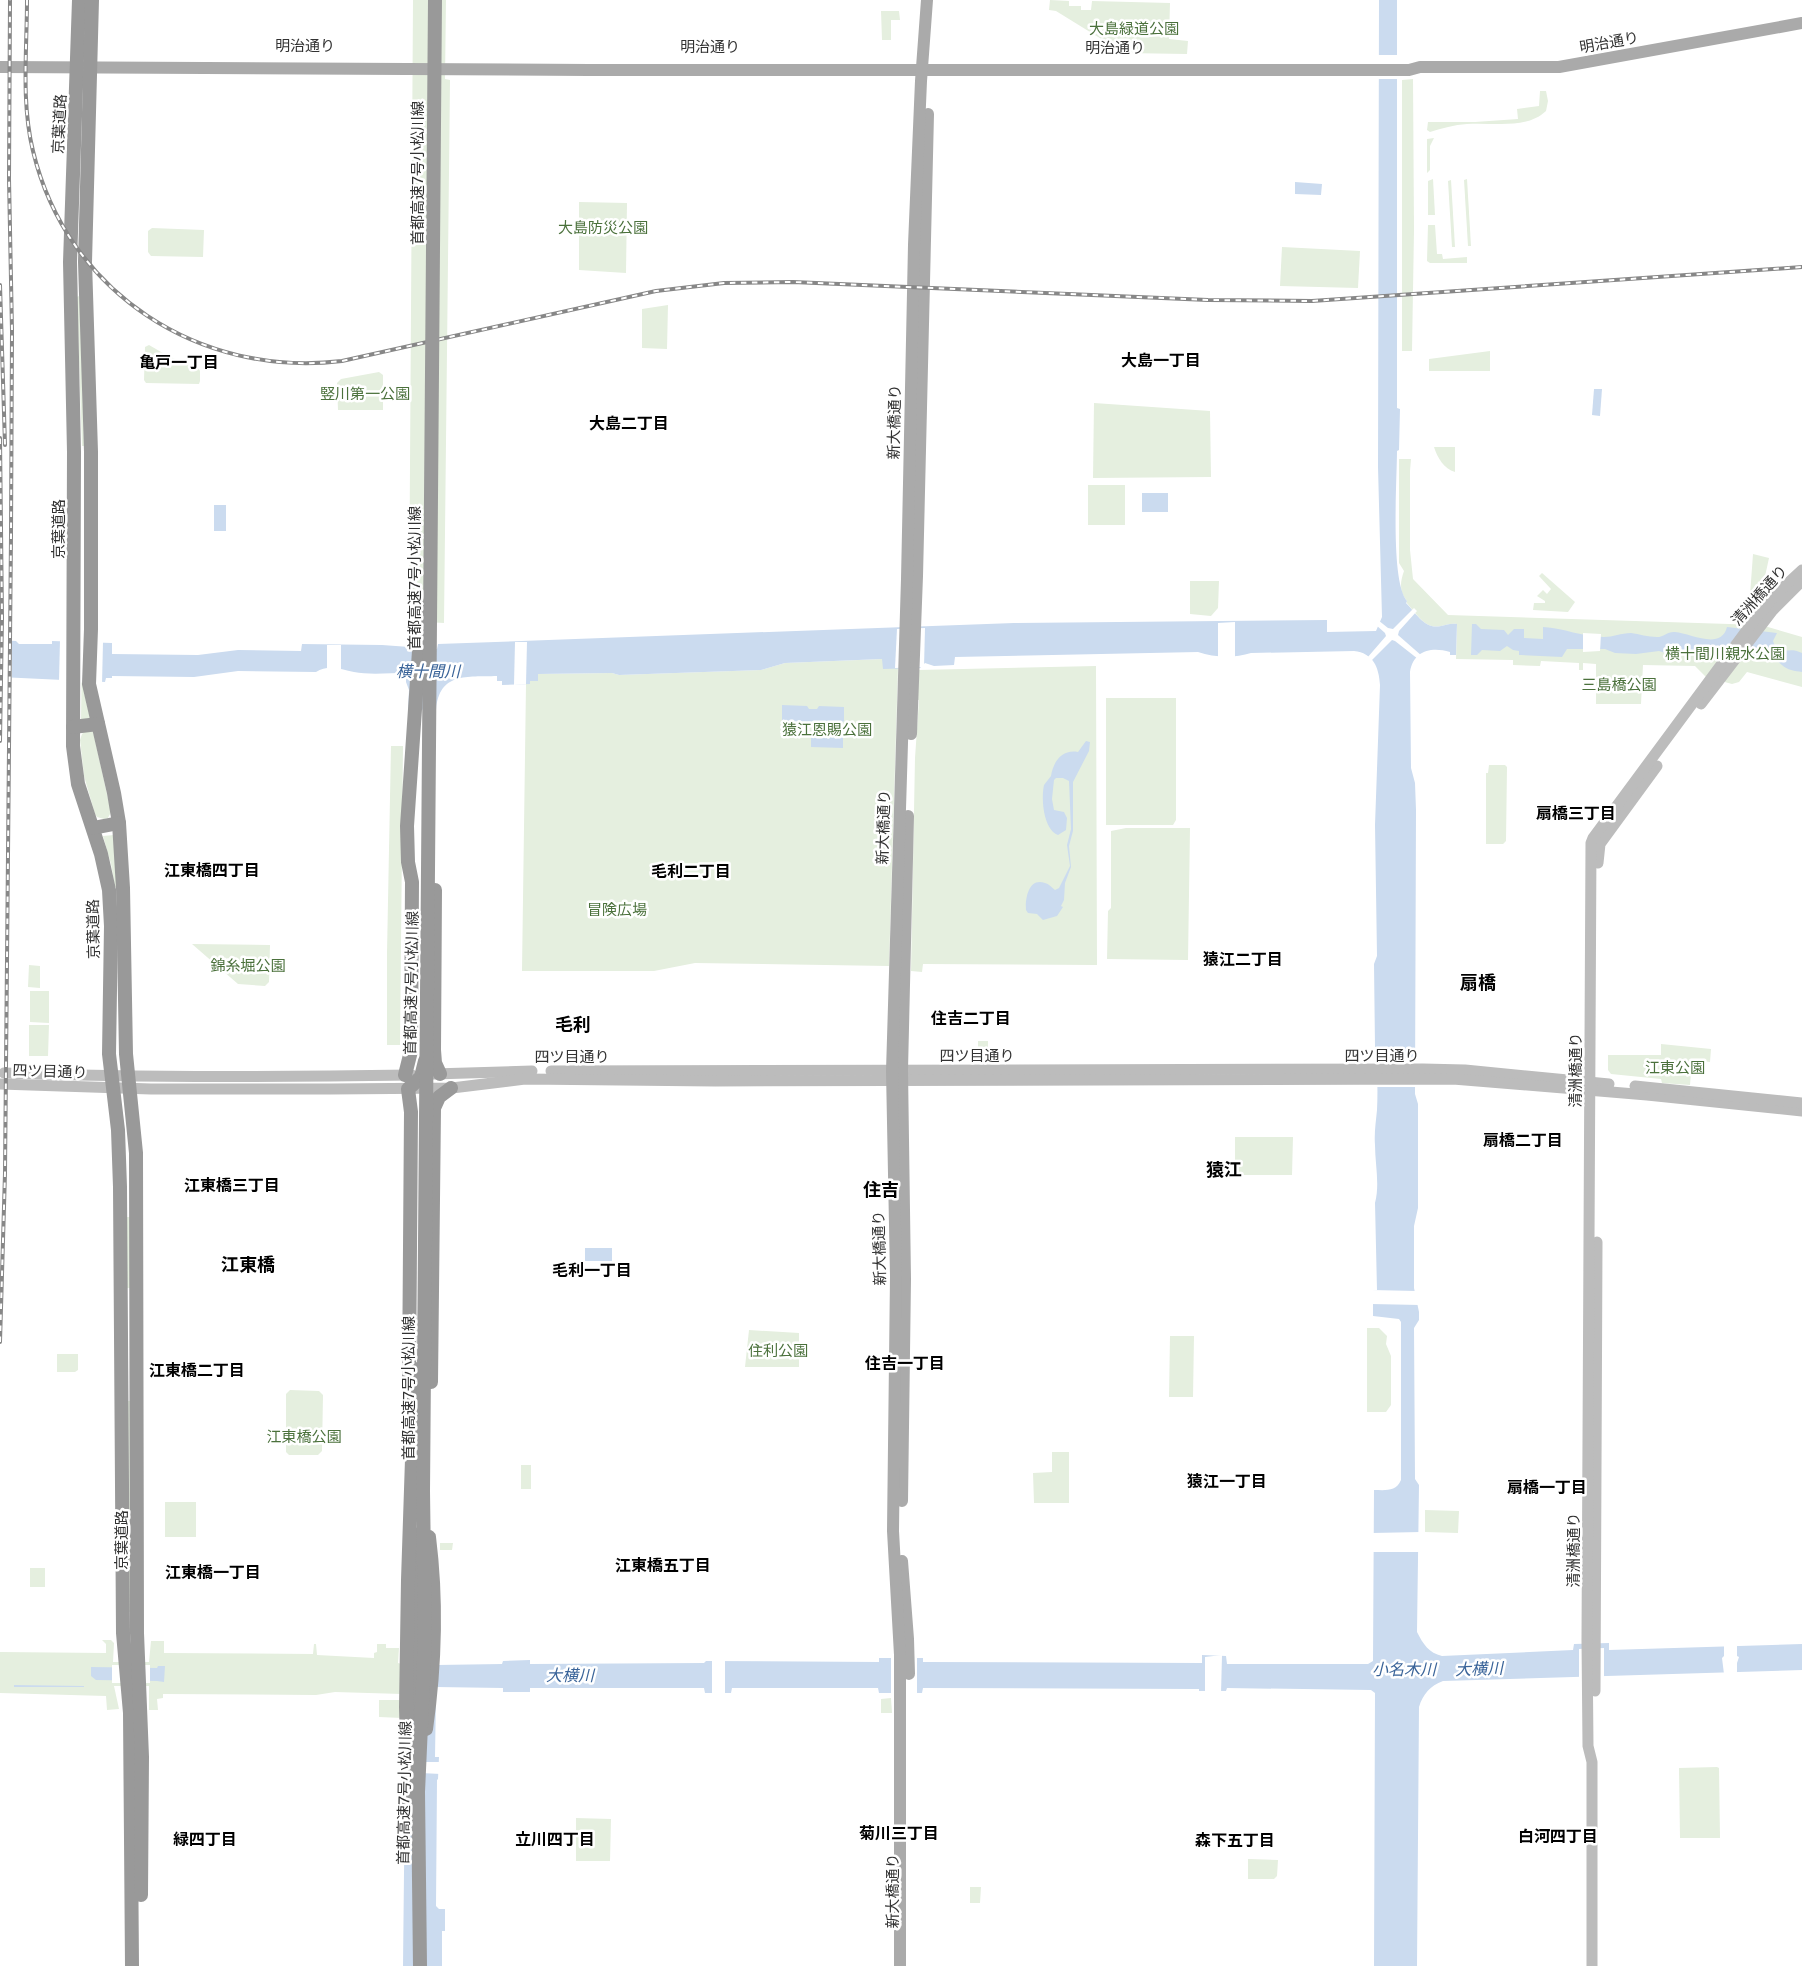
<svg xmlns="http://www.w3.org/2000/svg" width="1802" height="1966" font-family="'Public Sans','Noto Sans JP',sans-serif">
	<rect width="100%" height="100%" fill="#fff"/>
	<g fill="#e5efdf">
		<path d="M 413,0 L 446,0 L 445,79 L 450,80 L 444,623 L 409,621 Z"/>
		<path d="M 1050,0 L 1069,1 L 1069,6 L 1081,6 L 1081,10 L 1091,10 L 1092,1 L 1170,3 L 1169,39 L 1188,41 L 1187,54 L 1124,53 L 1056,11 L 1049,10 Z"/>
		<path d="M 881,11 L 899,11 L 900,20 L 891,20 L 891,40 L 882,40 Z"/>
		<path d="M 1413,79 L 1414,230 L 1412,351 L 1402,351 L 1402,80 Z"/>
		<path d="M 1540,91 L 1546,91 L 1548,101 L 1546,111 C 1526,130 1493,122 1467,124 C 1454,125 1442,128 1430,132 L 1427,130 L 1428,122 L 1475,122 L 1518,119 L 1517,109 L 1539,106 Z"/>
		<path d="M 1434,138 L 1430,146 L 1430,170 L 1427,173 L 1427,139 Z"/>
		<path d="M 1433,179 L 1435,215 L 1428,215 L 1428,181 Z"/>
		<path d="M 1467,179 L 1471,246 L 1468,246 L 1464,180 Z"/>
		<path d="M 1451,180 L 1455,247 L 1452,247 L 1448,181 Z"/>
		<path d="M 579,202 L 627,203 L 626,273 L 579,270 Z"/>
		<path d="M 1428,225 L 1435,225 L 1437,254 L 1442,254 L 1443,259 L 1467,257 L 1467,263 L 1430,263 L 1427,261 Z"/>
		<path d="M 152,228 L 204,230 L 203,257 L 151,256 L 148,252 L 148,231 Z"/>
		<path d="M 1282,247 L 1360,251 L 1358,288 L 1280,286 Z"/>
		<path d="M 79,296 L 80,297 L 84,446 L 82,446 L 77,297 Z"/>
		<path d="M 668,305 L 667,349 L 642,348 L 642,309 Z"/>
		<path d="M 149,345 L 168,356 L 199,369 L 200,371 L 200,381 L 199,384 L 146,383 L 144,380 L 145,347 Z"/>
		<path d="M 1490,351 L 1490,371 L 1429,371 L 1429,359 Z"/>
		<path d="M 379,372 L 383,375 L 383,410 L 338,410 L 337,383 L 341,379 Z"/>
		<path d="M 1094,403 L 1210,411 L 1211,477 L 1093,478 Z"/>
		<path d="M 1434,447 L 1455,447 L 1455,472 C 1444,469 1437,457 1434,447 Z"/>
		<path d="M 1399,459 L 1411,459 L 1410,471 L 1410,550 L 1413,579 L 1448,615 L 1761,625 L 1802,637 L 1802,687 L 1747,672 L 1739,682 L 1732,684 L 1706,677 L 1695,666 L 1643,665 L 1641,704 L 1596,704 L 1596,664 L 1583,663 L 1583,670 L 1579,670 L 1579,663 L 1541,661 L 1540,666 L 1513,665 L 1513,660 L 1456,659 L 1457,624 C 1450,623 1447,625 1441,626 C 1425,630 1416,613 1406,602 L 1407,601 C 1399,592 1400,582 1404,571 L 1399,563 Z"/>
		<rect x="1088" y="485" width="37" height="40"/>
		<path d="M 1753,554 L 1769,558 L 1764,581 L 1775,584 L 1749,609 Z"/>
		<path d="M 1542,573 L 1575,602 L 1568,612 L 1533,610 L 1534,603 L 1545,603 L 1545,601 L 1537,596 L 1543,590 L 1547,594 L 1551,589 L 1539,576 Z"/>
		<path d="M 1190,581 L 1219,581 L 1218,608 L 1211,616 L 1190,614 Z"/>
		<path d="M 84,646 L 84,692 L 90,718 L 81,720 L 82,647 Z"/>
		<path d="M 883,659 L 884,668 L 898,668 L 889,966 L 695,963 L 654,971 L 522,971 L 526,684 L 530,684 L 530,681 L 538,681 L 538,674 L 612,673 L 619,675 L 761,670 L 785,663 Z"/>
		<path d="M 1096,666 L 1097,965 L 923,964 L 922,972 L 911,971 L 915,758 L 919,700 L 917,700 L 918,670 Z"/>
		<path d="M 1106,698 L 1176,698 L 1176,820 L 1173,825 L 1106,825 Z"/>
		<path d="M 86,730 L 93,731 L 111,812 L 108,818 L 104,819 L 97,817 L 95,814 L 84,776 L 80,740 L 82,734 Z"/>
		<path d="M 391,746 L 403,746 L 400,1045 L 387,1045 L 387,953 Z"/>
		<path d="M 1489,765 L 1505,765 L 1507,767 L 1506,841 L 1503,844 L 1486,844 L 1486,773 L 1488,773 Z"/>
		<path d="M 1126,828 L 1190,828 L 1188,960 L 1107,959 L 1108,911 L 1111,908 L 1111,831 Z"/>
		<path d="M 114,835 L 118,887 L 115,887 L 111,864 L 103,836 Z"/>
		<path d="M 192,944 L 270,945 L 269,982 L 265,986 L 238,984 Z"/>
		<path d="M 29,965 L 40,966 L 40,988 L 28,987 Z"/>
		<path d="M 30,991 L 49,991 L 49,1023 L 30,1022 Z"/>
		<path d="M 29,1025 L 49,1025 L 48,1056 L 29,1056 Z"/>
		<path d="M 978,1041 L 988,1041 L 988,1064 L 978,1063 Z"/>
		<path d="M 1661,1044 L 1711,1049 L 1710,1062 L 1692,1060 L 1690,1085 L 1662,1083 L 1661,1079 L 1611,1074 L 1608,1070 L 1608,1055 L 1661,1055 Z"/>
		<path d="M 1235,1137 L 1293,1137 L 1292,1175 L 1235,1175 Z"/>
		<path d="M 127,1217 L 132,1217 L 132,1288 L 125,1288 Z"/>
		<path d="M 1367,1328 L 1379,1328 L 1387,1336 L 1386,1344 L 1391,1356 L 1391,1405 L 1386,1412 L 1367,1412 Z"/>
		<path d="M 749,1330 L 799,1333 L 799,1367 L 745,1367 Z"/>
		<path d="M 1170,1336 L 1194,1336 L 1193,1397 L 1169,1397 Z"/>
		<path d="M 57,1354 L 78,1354 L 78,1370 L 75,1372 L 57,1372 Z"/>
		<path d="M 290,1390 L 319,1391 L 323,1395 L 322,1451 L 318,1455 L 289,1455 L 286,1452 L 286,1394 Z"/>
		<path d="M 128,1401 L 132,1401 L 131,1612 L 129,1612 Z"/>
		<path d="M 1052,1452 L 1069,1452 L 1069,1503 L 1034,1503 L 1033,1473 L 1052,1472 Z"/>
		<rect x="521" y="1465" width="10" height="24"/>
		<rect x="165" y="1502" width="31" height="35"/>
		<path d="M 1425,1510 L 1459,1511 L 1458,1533 L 1425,1532 Z"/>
		<path d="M 440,1543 L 453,1543 L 452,1550 L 440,1550 Z"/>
		<rect x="30" y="1568" width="15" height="19"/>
		<path d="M 102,1640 L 111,1640 L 114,1643 L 113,1662 L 149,1662 L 151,1641 L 164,1641 L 164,1653 L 313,1654 L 314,1644 L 316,1644 L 317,1655 L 374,1658 L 374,1653 L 377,1652 L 377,1644 L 386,1644 L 386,1648 L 399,1648 L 398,1663 L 402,1664 L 402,1694 L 335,1692 L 316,1695 L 163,1694 L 163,1698 L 157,1699 L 158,1710 L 149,1710 L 149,1686 L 114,1686 L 119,1709 L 107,1710 L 106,1696 L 0,1693 L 0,1652 L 106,1653 L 106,1644 Z"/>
		<path d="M 891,1698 L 892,1713 L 881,1713 L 881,1699 Z"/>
		<path d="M 379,1700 L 402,1700 L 402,1718 L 379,1717 Z"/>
		<path d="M 1717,1767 L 1719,1768 L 1720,1838 L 1680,1838 L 1679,1768 Z"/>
		<path d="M 576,1818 L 611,1819 L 610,1861 L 576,1861 Z"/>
		<path d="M 1248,1859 L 1278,1860 L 1277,1876 L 1274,1879 L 1248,1879 Z"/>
		<path d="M 970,1887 L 981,1887 L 980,1903 L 970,1903 Z"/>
	</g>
	<g fill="#cbdbef">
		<path d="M 1379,0 L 1397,0 L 1397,408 L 1400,409 L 1399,450 L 1397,451 C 1397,480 1390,582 1407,601 L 1406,603 C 1416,613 1425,630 1441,626 C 1447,625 1450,623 1457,624 L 1456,655 L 1450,655 L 1450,652 C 1431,646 1413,651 1410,672 L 1411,768 L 1415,783 L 1416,810 L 1415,1094 L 1418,1104 L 1418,1208 L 1414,1226 L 1414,1288 L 1419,1312 L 1419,1320 L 1414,1328 L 1415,1479 L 1419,1485 L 1417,1632 C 1423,1644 1429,1653 1442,1656 L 1573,1650 L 1574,1644 L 1609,1643 L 1609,1650 L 1802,1644 L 1802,1670 L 1443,1681 C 1430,1686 1423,1694 1419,1707 L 1417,1966 L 1374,1966 L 1375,1693 L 1371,1690 L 1227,1688 L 1226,1691 L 1199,1691 L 1199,1689 L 923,1688 L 922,1693 L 879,1693 L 878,1688 L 732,1688 L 731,1693 L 705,1693 L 704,1688 L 530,1688 L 530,1692 L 503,1692 L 503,1688 L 436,1687 L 437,1665 L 502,1664 L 503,1661 L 530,1660 L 530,1664 L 704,1663 L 706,1661 L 879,1662 L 879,1658 L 923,1658 L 923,1662 L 1202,1663 L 1202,1655 L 1226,1656 L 1227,1664 L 1368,1664 L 1373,1661 L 1374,1490 C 1385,1490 1396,1492 1401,1480 L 1401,1322 L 1399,1319 L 1373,1316 L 1373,1290 L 1377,1290 L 1375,1203 C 1380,1184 1375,1164 1375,1145 C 1374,1133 1376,1121 1377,1110 C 1378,1092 1377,1073 1377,1055 L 1375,1047 L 1374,964 L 1377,956 L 1375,825 L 1380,685 C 1379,667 1373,653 1354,651 L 1251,653 C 1235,658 1215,658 1198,652 L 955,657 L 954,665 L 934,666 L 925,663 L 920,668 L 883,669 L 882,659 L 785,663 L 761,670 L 619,675 L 612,673 L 538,674 L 538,681 L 530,681 L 530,684 L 502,685 L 502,681 L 497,681 L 497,676 C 467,677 439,672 436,710 L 408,709 L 409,690 L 406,682 L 406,673 C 390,673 368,675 354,672 C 341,669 328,664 316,672 L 238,671 L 194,677 L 112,676 L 112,678 L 106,678 L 105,682 L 0,677 L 0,640 L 16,641 L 19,644 L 52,644 L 52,641 L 112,643 L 112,654 L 198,655 L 238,650 L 301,651 L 302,644 L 382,645 L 437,649 L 438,644 L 1014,623 L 1327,620 L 1327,632 L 1376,631 L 1382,617 L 1378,467 Z"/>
		<path d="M 1295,182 L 1322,184 L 1321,195 L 1295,194 Z"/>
		<path d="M 1594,389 L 1602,389 L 1600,416 L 1592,415 Z"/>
		<rect x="1142" y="493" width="26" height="19"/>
		<rect x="214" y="505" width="12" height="26"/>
		<path d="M 1472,624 L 1476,624 L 1481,629 L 1504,630 L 1508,635 L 1514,629 L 1524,629 L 1524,638 L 1543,639 L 1543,627 C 1564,628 1582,637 1604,637 C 1613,637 1621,633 1631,633 C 1639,634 1648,637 1657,637 C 1664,637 1668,631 1675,632 C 1690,633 1721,651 1727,627 L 1777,633 L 1773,641 L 1776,649 C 1787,653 1790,647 1802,653 L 1802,672 C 1795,671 1787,670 1782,665 C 1778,662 1778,660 1772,658 L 1719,653 L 1704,649 L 1674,656 L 1659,651 L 1636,654 L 1615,653 L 1605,649 L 1567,649 L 1562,657 L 1521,655 L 1519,655 L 1519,651 L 1513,650 L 1507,646 L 1500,651 L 1482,650 L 1477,655 L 1471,655 Z"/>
		<path d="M 782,705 L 807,706 L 809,709 L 817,709 L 819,706 L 844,707 L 844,721 L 841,724 L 841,731 L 843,735 L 843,748 L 811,747 L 811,737 L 817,733 L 817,724 L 802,723 L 798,730 L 782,730 Z"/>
		<path d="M 1086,741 L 1090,742 L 1089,751 L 1073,782 L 1073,831 L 1069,846 L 1071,867 L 1065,883 L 1064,900 L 1061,906 L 1063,907 L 1057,916 L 1043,920 L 1037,914 L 1028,913 L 1026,910 C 1025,898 1029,877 1045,883 C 1049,884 1051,887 1055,890 L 1059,888 L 1070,866 L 1067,845 L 1071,829 L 1069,781 L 1063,778 L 1056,778 L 1054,780 L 1052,799 L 1054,810 L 1064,812 L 1067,818 L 1066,830 L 1058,835 C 1043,829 1041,798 1044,785 L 1051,776 C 1053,762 1062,749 1078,752 Z"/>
		<rect x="585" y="1248" width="27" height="13"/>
		<path d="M 158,1666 L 165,1666 L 164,1682 L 157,1681 L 96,1680 L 91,1676 L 91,1667 L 157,1668 Z"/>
		<path d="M 14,1685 L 84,1686 L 84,1687 L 14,1687 Z"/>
		<path d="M 402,1694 L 436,1695 L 435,1757 L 439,1757 L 438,1779 L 437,1780 L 436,1906 L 439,1909 L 445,1909 L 445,1931 L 442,1931 L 442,1966 L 403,1966 L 405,1779 L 401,1779 Z"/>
	</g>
	<g fill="#fff">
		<rect x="1377" y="55" width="22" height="24"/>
		<path d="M 1414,608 L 1417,611 L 1399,631 L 1398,635 L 1422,656 L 1418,659 L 1395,641 L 1392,640 L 1371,661 L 1367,658 L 1386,636 L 1385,633 L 1376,625 L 1378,620 L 1388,628 L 1393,629 Z"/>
		<path d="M 1235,622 L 1235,658 L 1218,659 L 1218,623 Z"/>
		<path d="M 925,628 L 924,667 L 895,668 L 897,629 Z"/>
		<path d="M 1583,633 L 1601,634 L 1600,651 L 1583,652 Z"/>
		<path d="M 0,638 L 12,638 L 12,680 L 0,679 Z"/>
		<path d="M 60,640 L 103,642 L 102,684 L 59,681 Z"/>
		<path d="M 515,642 L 527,642 L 526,684 L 514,685 Z"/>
		<rect x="327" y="645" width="14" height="26"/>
		<path d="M 1374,1058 L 1418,1058 L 1417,1087 L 1374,1087 Z"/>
		<path d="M 1371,1290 L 1417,1291 L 1420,1305 L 1371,1304 Z"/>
		<path d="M 1421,1532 L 1420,1552 L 1372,1552 L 1372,1533 Z"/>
		<path d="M 1724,1645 L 1737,1645 L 1737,1656 L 1739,1657 L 1737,1663 L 1737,1673 L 1724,1674 L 1722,1658 L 1724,1656 Z"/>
		<path d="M 1604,1648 L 1604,1677 L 1579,1678 L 1579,1649 Z"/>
		<path d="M 1222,1655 L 1221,1694 L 1205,1694 L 1205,1657 Z"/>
		<path d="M 891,1657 L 917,1658 L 917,1695 L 891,1696 Z"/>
		<path d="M 712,1659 L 725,1660 L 725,1694 L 712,1694 Z"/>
		<rect x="112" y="1665" width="38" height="18"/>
		<path d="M 399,1762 L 441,1762 L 441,1774 L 400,1772 Z"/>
	</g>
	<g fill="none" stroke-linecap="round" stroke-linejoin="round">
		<g stroke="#bcbcbc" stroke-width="11">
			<path d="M 1701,704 L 1773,610 L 1802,581"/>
			<path d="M 1598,863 L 1600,844 L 1657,766"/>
			<path d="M 551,1071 L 1423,1069 L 1465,1070 L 1609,1084"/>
			<path d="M 4,1073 C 140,1078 276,1077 412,1075"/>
			<path d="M 433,1074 L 532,1071"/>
			<path d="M 0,1084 L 151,1089 L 331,1089 L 452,1088 L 525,1079 L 715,1081 L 1453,1079 L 1647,1095 L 1802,1111"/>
			<path d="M 1635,1086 L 1802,1103"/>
			<path d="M 1595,1691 L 1597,1242"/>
			<path d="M 1592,1966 L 1592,1762 L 1588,1746 L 1587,1640 L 1591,843 L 1593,838 L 1752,623 L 1776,594 L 1802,570"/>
		</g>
		<g stroke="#aaa" stroke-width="12">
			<path d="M 0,67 L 589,70 L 1409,70 L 1420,67 L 1559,67 L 1802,23"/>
			<path d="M 911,734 L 917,576 L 928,114"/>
			<path d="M 902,1501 L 905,1279 L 902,1070 L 908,816"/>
			<path d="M 902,1561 L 908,1639 L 909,1674"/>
			<path d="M 900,1966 L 900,1655 L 893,1531 L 896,1276 L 892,1071 L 907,579 L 914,245 L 921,81 L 927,0"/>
		</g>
		<g stroke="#999" stroke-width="14">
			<path d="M 79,0 L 70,262 L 74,452 L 73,746 L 78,784 L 101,854 L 109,890 L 111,926 L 109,1054 L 118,1130 L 120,1187 L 123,1633 L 130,1713 L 132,1966"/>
			<path d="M 92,0 L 85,262 L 91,452 L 91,629 L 89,684 L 114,793 L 119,823 L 123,888 L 126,1054 L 136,1153 L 137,1633 L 142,1757 L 141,1895"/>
			<path d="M 73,727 L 98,724"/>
			<path d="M 93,828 L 119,823"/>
			<path d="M 435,890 L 434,1050 L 435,1063 L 440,1074"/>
			<path d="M 405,1075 L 411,1051 L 412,882 L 408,862 L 407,826 L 419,651"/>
			<path d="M 431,1382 L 434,1108 L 439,1097 L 451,1088"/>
			<path d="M 409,1383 L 411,1112 L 408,1089 L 421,1077 L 425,1061"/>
			<path d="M 415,1715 L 415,1600 L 419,1534"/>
			<path d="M 426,1729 C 435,1665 437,1601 429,1537"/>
		</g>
		<g stroke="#878787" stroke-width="4">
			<g id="rail">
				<path d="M 27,0 C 27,50 21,102 33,151 C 67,293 200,378 342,361 L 656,291 L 724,283 L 793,282 L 1208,300 L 1312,301 L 1802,267"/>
				<path d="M 0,285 L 5,445"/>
				<path d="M 0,741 L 2,618 L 0,438"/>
				<path d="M 0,1342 L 5,1173 L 11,535 L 12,331 L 9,179 L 10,0"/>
			</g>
		</g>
		<use href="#rail" stroke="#fff" stroke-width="2" stroke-dasharray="5.5" stroke-linecap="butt"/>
		<g stroke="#999" stroke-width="14">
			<path d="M 420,663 L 420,607"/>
			<path d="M 409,1818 L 406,1707 L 408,1580 L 415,1369"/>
			<path d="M 420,1966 L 418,1792 L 425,1637 L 423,1491 L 435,0"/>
		</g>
	</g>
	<g text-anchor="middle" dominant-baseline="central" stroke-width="5" stroke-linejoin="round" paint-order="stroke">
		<g font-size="15" fill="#4b713c" stroke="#fff">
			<text x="1134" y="28">大島緑道公園</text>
			<text x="603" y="227">大島防災公園</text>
			<text x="365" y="393">竪川第一公園</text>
			<text x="1725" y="653">横十間川親水公園</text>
			<text x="1619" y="684">三島橋公園</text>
			<text x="827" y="729">猿江恩賜公園</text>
			<text x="617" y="909">冒険広場</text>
			<text x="248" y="965">錦糸堀公園</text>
			<text x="1675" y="1067">江東公園</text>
			<text x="778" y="1350">住利公園</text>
			<text x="304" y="1436">江東橋公園</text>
		</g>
		<g font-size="15" fill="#323232" stroke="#fff">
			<text transform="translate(1609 42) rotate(-10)">明治通り</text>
			<text x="305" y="45">明治通り</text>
			<text x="710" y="46">明治通り</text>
			<text x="1115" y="47">明治通り</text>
			<text transform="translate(59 124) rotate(-87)">京葉道路</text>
			<text transform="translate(417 173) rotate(-90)">首都高速7号小松川線</text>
			<text transform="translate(894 422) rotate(-89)">新大橋通り</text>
			<text transform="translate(58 529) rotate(-90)">京葉道路</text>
			<text transform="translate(414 578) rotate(-90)">首都高速7号小松川線</text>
			<text transform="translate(1759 595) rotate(-48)">清洲橋通り</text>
			<text transform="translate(883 827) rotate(-88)">新大橋通り</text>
			<text transform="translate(93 929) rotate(-91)">京葉道路</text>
			<text transform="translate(411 983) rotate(-89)">首都高速7号小松川線</text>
			<text x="977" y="1055">四ツ目通り</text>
			<text x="1382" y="1055">四ツ目通り</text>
			<text x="572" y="1056">四ツ目通り</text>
			<text transform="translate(1575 1070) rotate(-90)">清洲橋通り</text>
			<text transform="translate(50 1071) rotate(2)">四ツ目通り</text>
			<text transform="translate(879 1248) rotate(-91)">新大橋通り</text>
			<text transform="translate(408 1388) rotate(-90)">首都高速7号小松川線</text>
			<text transform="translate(121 1540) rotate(-90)">京葉道路</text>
			<text transform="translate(1573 1550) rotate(-90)">清洲橋通り</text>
			<text transform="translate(404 1793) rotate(-89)">首都高速7号小松川線</text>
			<text transform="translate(892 1891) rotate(-90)">新大橋通り</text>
		</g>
		<g font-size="16" font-weight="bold" fill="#000" stroke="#fff">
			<text x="1161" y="360">大島一丁目</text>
			<text x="179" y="362">亀戸一丁目</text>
			<text x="629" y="423">大島二丁目</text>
			<text x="1576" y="813">扇橋三丁目</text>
			<text x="212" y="870">江東橋四丁目</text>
			<text x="691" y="871">毛利二丁目</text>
			<text x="1243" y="959">猿江二丁目</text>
			<text x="971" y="1018">住吉二丁目</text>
			<text x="1523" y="1140">扇橋二丁目</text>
			<text x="232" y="1185">江東橋三丁目</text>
			<text x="592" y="1270">毛利一丁目</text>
			<text x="905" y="1363">住吉一丁目</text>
			<text x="197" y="1370">江東橋二丁目</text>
			<text x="1227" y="1481">猿江一丁目</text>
			<text x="1547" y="1487">扇橋一丁目</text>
			<text x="663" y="1565">江東橋五丁目</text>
			<text x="213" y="1572">江東橋一丁目</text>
			<text x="899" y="1833">菊川三丁目</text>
			<text x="1558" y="1836">白河四丁目</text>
			<text x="205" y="1839">緑四丁目</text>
			<text x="555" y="1839">立川四丁目</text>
			<text x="1235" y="1840">森下五丁目</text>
		</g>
		<g font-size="16" font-style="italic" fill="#3a6499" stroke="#fff">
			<text x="428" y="671">横十間川</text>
			<text x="1404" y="1669">小名木川</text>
			<text transform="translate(1479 1669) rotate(-2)">大横川</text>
			<text x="570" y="1675">大横川</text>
		</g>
		<g font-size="18" font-weight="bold" fill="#000" stroke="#fff">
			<text x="1478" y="982">扇橋</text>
			<text x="573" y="1024">毛利</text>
			<text x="1224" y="1169">猿江</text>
			<text x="881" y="1189">住吉</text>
			<text x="248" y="1264">江東橋</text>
		</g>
	</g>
</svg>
